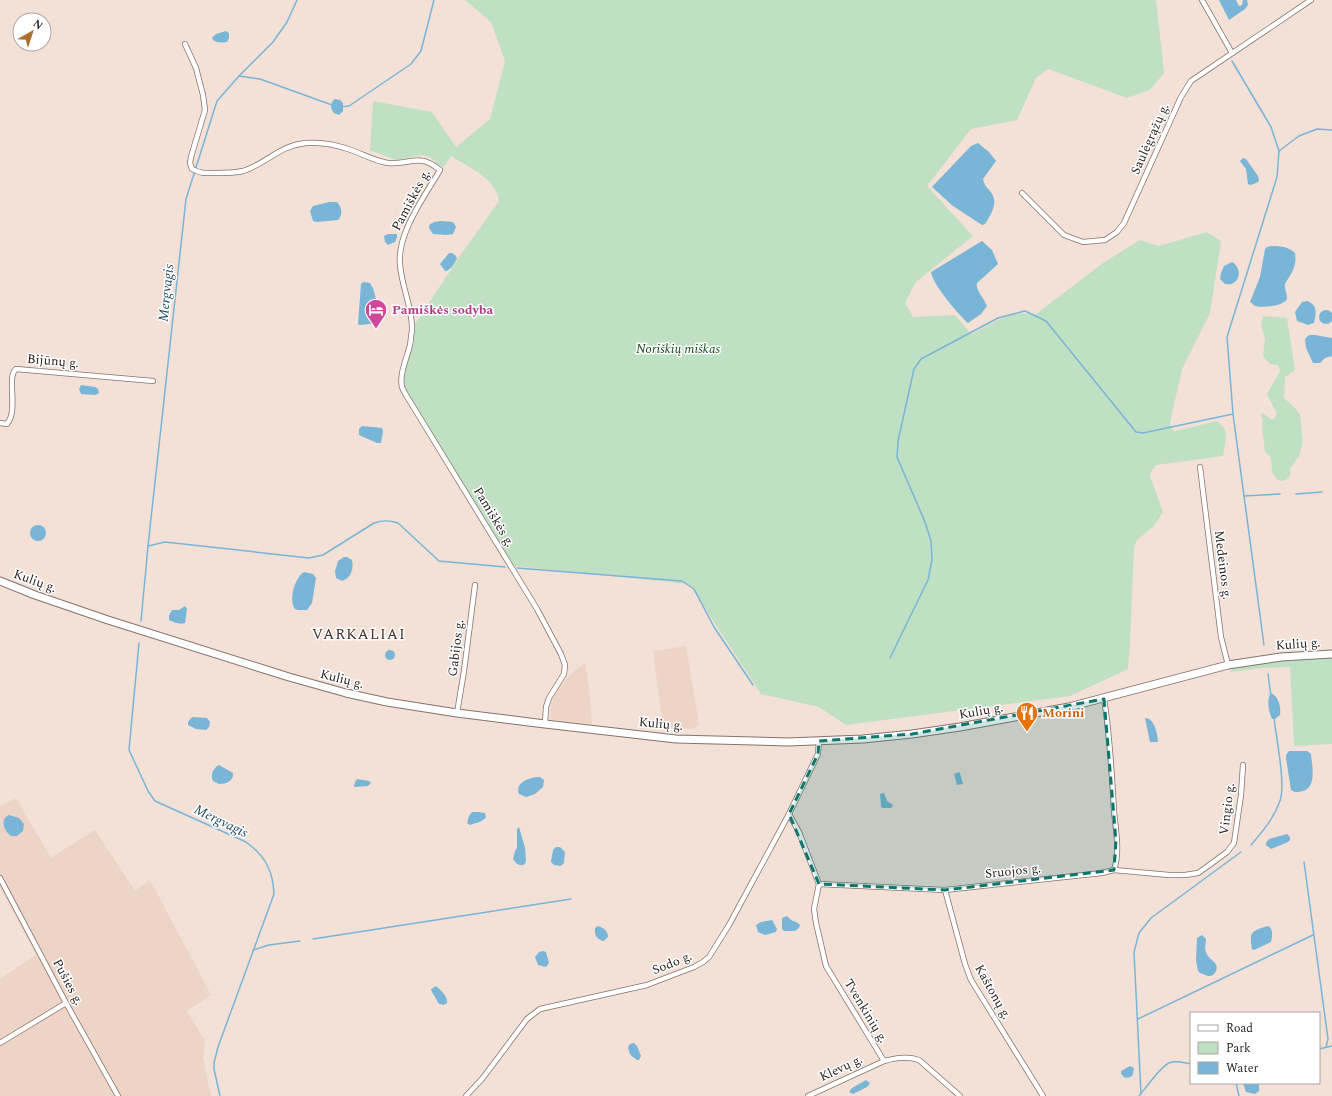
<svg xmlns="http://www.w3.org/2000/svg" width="1332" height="1096" font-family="Spectral,serif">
	<rect width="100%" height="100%" fill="#f3e0d7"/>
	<g fill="#eed3c7">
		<path d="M 686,646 L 699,724 L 693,729 L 663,727 L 653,651 Z"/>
		<path d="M 585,663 L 589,687 L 592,724 L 550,719 L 551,704 L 559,687 L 572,673 Z"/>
		<path d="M 16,798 L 51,858 L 95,830 L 135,891 L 150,880 L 211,995 L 187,1011 L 205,1041 L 203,1058 L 211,1096 L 0,1096 L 0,979 L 36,955 L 0,887 L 0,806 Z"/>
	</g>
	<g fill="#c0e0c3">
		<path d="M 465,0 L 1156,0 L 1164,73 L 1150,90 L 1127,98 L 1048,69 L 1036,78 L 1017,120 L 971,129 L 927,186 L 973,236 L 916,282 L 905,303 L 913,317 L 955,315 L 971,334 L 1012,313 L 1036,314 L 1103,263 L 1140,240 L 1159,246 L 1207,232 L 1221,241 L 1210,313 L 1182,369 L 1170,423 L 1172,429 L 1175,431 L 1217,421 C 1231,431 1225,441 1223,456 L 1156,465 L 1152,470 L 1150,476 L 1163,512 L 1154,526 L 1137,540 L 1134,549 L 1130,644 L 1128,669 L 1070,696 L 846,725 L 819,707 L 761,694 L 689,584 L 514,566 L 406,391 L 404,384 L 404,376 L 412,344 L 413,327 L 460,256 L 499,201 C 496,178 468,167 451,156 L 443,168 L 430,157 L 422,155 L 396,160 L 370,150 L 373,101 L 432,112 L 456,147 L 490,119 L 505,61 L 491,22 Z"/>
		<path d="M 1263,316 L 1287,318 L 1295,370 L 1285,377 L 1284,398 L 1295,408 L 1300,415 L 1303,442 L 1299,456 L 1290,469 C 1291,476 1289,479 1283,481 L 1277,480 L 1272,471 L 1271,458 L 1265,452 L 1262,426 L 1263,420 L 1260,415 L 1263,413 L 1272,420 L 1276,417 L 1276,412 L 1267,394 L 1280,371 L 1278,365 L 1270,364 L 1263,356 L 1265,339 L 1261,326 Z"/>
		<path d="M 1332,657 L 1332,744 L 1294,746 L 1290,667 L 1262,668 L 1230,672 L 1233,668 C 1266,660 1299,659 1332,657 Z"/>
	</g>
	<g fill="#79b5d6">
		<path d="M 1219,0 L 1236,0 L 1239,6 L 1242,5 L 1243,0 L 1247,0 L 1248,5 L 1245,9 L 1229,20 Z"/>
		<path d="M 226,31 L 229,33 L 229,38 L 227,42 C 222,43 214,43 212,38 L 216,34 Z"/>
		<path d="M 335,99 L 340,100 L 343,103 L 343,111 L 339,115 L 334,113 C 330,109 330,102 335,99 Z"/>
		<path d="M 978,143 L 989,152 L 996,161 L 983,179 C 984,184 986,187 990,191 C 999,202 992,213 985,224 L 982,225 L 953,206 L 932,187 L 971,146 Z"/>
		<path d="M 1243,158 L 1246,159 L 1258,176 L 1259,181 L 1254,184 L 1250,185 L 1248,184 L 1246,169 L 1240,161 Z"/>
		<path d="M 329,202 L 337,202 C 342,207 343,215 338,220 L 317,222 L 313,221 L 310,211 L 313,206 Z"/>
		<path d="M 441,221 L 453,222 L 456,227 L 453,234 L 446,235 L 433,234 L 429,228 C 429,222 435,222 441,221 Z"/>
		<path d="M 388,234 L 397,234 L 397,237 L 395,242 L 388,245 L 385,242 L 384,236 Z"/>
		<path d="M 982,241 L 992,250 L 998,264 L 977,283 C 975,290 984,298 987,306 L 981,314 L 968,323 C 958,314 933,285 931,272 Z"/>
		<path d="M 1272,246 C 1281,246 1289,247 1295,253 C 1297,265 1292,273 1286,282 C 1283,288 1287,292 1287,298 C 1286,306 1262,308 1255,306 C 1253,305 1252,303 1250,302 L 1260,277 L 1265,249 L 1267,247 Z"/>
		<path d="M 449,253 L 452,253 L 456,256 L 457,259 L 452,267 L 447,271 L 445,271 L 440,264 Z"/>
		<path d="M 1232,262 C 1244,269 1239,287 1225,284 L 1220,279 L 1221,273 L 1224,266 Z"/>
		<path d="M 363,282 L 370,283 C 378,295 375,307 380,319 L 378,323 L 360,325 L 358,324 L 361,284 Z"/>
		<path d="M 1307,301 C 1318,305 1316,314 1314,323 L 1308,325 L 1297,321 L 1295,312 L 1302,302 Z"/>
		<circle cx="1326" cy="317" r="7"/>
		<path d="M 1309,335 L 1315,335 L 1332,338 L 1332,356 L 1325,358 L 1320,363 L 1313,363 L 1306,348 L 1305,339 Z"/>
		<path d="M 81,385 L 95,387 L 98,389 L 99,393 L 95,395 L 81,394 L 79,389 Z"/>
		<path d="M 362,426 L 382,428 L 383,431 L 381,443 L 377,443 L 359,435 L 359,429 Z"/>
		<circle cx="38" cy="533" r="8"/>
		<path d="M 344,557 L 347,557 L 352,560 C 354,569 351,578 342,581 L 336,578 L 335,571 L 338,561 Z"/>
		<path d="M 304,572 L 313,574 L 316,578 L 312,603 L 307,610 L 298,610 L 295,609 C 288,600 295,577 304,572 Z"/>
		<path d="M 185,606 L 187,609 L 185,623 C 180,625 173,622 169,620 L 169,615 L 172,610 L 179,610 Z"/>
		<circle cx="390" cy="655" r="5"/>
		<path d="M 1271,693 C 1279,697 1281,707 1280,715 L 1275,719 L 1272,719 C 1269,712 1266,699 1271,693 Z"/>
		<path d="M 193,717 L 207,718 L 210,722 L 209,727 L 206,730 L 196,729 L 188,725 L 188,722 L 191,718 Z"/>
		<path d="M 1145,718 C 1154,718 1157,732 1158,741 L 1157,742 L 1150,742 Z"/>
		<path d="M 1289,751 L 1307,751 L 1311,754 C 1312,765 1317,787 1303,791 C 1298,792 1295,793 1291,790 L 1286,758 L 1286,755 Z"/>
		<path d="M 219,765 L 233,773 C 234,781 226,784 219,784 L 213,781 C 210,775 213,768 219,765 Z"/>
		<path d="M 959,772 L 960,773 L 963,784 L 957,785 L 954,774 Z"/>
		<path d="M 536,777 L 540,777 L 544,780 L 543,787 L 535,794 L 526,797 L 519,794 C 515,782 528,779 536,777 Z"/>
		<path d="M 357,779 L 369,781 L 371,783 L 368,786 L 354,787 L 355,782 Z"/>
		<path d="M 884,793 L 887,801 L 893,805 L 891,808 L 882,808 L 881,806 L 880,794 Z"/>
		<path d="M 472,812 L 478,812 L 485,813 L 486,817 C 483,822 475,823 470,825 L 467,823 L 469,816 Z"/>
		<path d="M 9,815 L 19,818 L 24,824 L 23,831 L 17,836 L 11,836 C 3,830 0,819 9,815 Z"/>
		<path d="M 519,827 L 525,848 L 526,861 L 525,864 C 520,867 516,864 513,859 L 515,851 L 517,848 L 517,829 Z"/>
		<path d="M 1287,834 L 1290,837 L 1290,840 L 1288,842 L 1271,849 L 1266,845 L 1266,843 L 1269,839 Z"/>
		<path d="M 556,847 L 560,847 L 565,852 L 564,863 L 561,866 L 554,865 L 551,862 L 553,850 Z"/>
		<path d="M 787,916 L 791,920 L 798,923 L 800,925 L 799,928 L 795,931 L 784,931 L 782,929 L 782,918 Z"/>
		<path d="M 772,920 L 777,929 L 776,932 L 765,935 L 758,932 L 756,925 L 761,922 Z"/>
		<path d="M 598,926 C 604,928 608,931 608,937 L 604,941 C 597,940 594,935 595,928 Z"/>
		<path d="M 1268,926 C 1274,929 1272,937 1271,942 L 1254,950 L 1252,949 C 1249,932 1251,931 1268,926 Z"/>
		<path d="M 1202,935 L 1206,939 C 1206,944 1204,948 1206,952 C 1208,960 1220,962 1216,971 C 1214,975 1212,976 1208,976 L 1200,973 L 1198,971 L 1196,960 L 1197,938 Z"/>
		<path d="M 543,951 L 546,952 L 549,963 L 546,967 L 538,965 L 535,957 L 539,952 Z"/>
		<path d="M 436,986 C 441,990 448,997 447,1003 L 444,1005 L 439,1004 L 432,992 L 431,989 Z"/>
		<path d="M 634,1043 L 637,1046 L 641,1056 L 639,1060 L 637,1060 C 631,1056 629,1054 628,1047 L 630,1044 Z"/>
		<path d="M 1130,1066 L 1134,1068 L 1133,1074 L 1131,1077 L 1125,1078 L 1121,1074 L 1121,1071 Z"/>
		<path d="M 866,1080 L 870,1083 L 867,1087 L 853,1094 L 849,1092 L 852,1088 Z"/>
		<path d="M 1243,1083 L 1259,1083 L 1259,1091 L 1255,1094 L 1246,1092 Z"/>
	</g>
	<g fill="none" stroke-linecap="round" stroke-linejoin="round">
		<g stroke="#79b5d6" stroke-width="1.5">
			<path d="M 1232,61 L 1271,127 L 1279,151"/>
			<path d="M 239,76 L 260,79 L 332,105"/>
			<path d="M 341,107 L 349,106 L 411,64 L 421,51 L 434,0"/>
			<path d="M 1296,494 L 1322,492"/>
			<path d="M 1244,496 L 1280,494"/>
			<path d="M 148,546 L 165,542 L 309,558 L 323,555 L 374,523 C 383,520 389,520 398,523 L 439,561 L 505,567"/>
			<path d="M 517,568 L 682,581 L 694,589 L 714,627 L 753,685"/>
			<path d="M 141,621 L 148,546 L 186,199 L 217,101 L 239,76 L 273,42 L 287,22 L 297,0"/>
			<path d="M 139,643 L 129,750 L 148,791 L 155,801 L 246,842 C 265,856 273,870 274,894 L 218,1047 L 214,1063 L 214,1069 L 220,1096"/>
			<path d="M 1264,645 L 1233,414 L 1227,337 L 1277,177 L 1279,151 L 1299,136 L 1317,129 L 1332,130"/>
			<path d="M 890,658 L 928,580 L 932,560 L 931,541 L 925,522 L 897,457 L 898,441 L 914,369 L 921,359 L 998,318 L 1025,311 L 1046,321 L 1136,432 L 1143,433 L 1233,414"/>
			<path d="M 1268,674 L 1271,696"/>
			<path d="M 1251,845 C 1263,831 1274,818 1280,801 C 1286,784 1276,737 1274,718"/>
			<path d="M 1304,862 L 1328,1039 L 1326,1047"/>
			<path d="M 313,939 L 571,899"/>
			<path d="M 253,950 L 269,945 L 300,941"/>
			<path d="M 1138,1019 L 1313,935"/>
			<path d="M 1319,1049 L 1332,1046"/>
			<path d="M 1236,1083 L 1239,1096"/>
			<path d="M 1141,1094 L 1134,952 L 1139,933 L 1151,918 L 1241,852"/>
			<path d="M 1139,1096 C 1145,1089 1161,1066 1169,1063 C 1176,1060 1184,1063 1191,1064"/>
		</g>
		<g stroke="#84736b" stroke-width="6">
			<g id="minor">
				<path d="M 1202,0 L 1232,53"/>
				<path d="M 185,44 L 196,68 L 203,95 L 205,110 L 191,157 L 190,163 L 192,169 C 201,174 208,173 218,173 C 226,173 235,173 243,171 C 266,164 280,145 306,143 C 319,142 336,145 348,149 C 361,153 374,161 388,163 C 412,165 418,152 440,170 C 425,196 397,233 400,264 C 401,285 413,309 412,330 C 411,335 411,340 410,345 C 407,358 399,374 402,387 C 403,390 405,393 406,395 L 537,609 L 561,654 L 565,665 L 564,674 L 549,698 L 546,707 L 545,724"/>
				<path d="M 1022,193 L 1064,235 L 1083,242 L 1105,240 L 1117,232 L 1124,223 L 1181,97 L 1191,81 L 1311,0"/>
				<path d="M 0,423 L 7,424 C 19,410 6,377 16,369 L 153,381"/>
				<path d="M 1200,467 L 1221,637 L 1228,665"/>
				<path d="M 457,713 L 464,671 L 475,585"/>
				<path d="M 789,814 L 799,832 L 819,884 L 945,890 L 1102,873 L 1114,870 C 1120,852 1116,831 1114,812 C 1112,774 1110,736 1104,699"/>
				<path d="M 1114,870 L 1169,875 L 1185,875 L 1198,873 L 1208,866 L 1227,852 L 1234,843 L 1241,795 L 1243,765"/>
				<path d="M 0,878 L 66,1003 L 118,1096"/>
				<path d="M 819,884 L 814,909 L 816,923 L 826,966 L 884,1061 C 896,1058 907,1056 919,1060 L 960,1096"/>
				<path d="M 945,890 L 965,964 L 971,980 L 1043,1096"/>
				<path d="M 0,1043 L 66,1003"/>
				<path d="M 466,1096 L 482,1079 L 527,1019 L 540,1009 L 647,985 L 694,967 L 703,962 L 709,957 L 729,925 L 789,814 L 818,754 L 819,741"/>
				<path d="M 808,1096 L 884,1061"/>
			</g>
		</g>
		<g stroke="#84736b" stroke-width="9">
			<path id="primary" d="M 0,581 L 35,595 L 108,620 L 289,677 L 346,693 L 387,702 L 457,713 L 545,724 L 676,739 L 788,742 L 863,739 L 912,734 L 960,727 L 1069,707 L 1228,665 L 1281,657 L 1332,654"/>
		</g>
		<use href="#minor" stroke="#fff" stroke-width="4.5"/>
		<use href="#primary" stroke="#fff" stroke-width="7"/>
	</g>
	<path fill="#0f766e" fill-opacity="0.2" stroke="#0f766e" stroke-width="3" stroke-dasharray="8 5" stroke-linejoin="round" d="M 1104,699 L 1116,841 L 1114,870 L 945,890 L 819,884 L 789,814 L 818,754 L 819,741 L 912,734 Z"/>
	<defs>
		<g id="hotel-pin" transform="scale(1.15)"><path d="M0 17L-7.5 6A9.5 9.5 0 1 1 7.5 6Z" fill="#d1479c" stroke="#fff"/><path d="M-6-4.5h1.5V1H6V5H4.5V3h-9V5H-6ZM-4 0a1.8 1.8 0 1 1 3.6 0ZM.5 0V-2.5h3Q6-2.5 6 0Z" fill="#fff"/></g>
		<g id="restaurant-pin" transform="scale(1.15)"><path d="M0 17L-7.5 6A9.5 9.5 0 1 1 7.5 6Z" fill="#e8710a" stroke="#fff"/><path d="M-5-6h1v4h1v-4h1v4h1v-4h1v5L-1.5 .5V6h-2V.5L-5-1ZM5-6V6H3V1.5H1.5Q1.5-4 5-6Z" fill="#fff"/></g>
	</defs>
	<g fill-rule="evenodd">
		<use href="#hotel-pin" x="376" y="310"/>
		<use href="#restaurant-pin" x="1027" y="713"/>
	</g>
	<g text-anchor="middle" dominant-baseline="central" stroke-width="3" stroke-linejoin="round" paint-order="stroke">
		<g font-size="13" fill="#251e1b" stroke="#fff">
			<text transform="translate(1150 139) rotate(-66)">Saulėgrąžų g.</text>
			<text transform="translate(411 200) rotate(-62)">Pamiškės g.</text>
			<text transform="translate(53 361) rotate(5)">Bijūnų g.</text>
			<text transform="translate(494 517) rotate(59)">Pamiškės g.</text>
			<text transform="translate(1223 565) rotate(83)">Medeinos g.</text>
			<text transform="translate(35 581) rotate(20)">Kulių g.</text>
			<text transform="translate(1298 644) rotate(-4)">Kulių g.</text>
			<text transform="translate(456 648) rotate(-83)">Gabijos g.</text>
			<text transform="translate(342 679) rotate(14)">Kulių g.</text>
			<text transform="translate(981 711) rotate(-10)">Kulių g.</text>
			<text transform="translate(661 724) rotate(5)">Kulių g.</text>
			<text transform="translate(1227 809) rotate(-83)">Vingio g.</text>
			<text transform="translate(1013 871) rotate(-6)">Sruojos g.</text>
			<text transform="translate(672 963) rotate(-22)">Sodo g.</text>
			<text transform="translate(68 982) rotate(62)">Pušies g.</text>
			<text transform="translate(993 992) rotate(61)">Kaštonų g.</text>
			<text transform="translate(866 1011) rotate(59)">Tvenkinių g.</text>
			<text transform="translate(841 1068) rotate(-25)">Klevų g.</text>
		</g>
		<g font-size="13" font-weight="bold" fill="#b23c85" stroke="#fff" text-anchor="start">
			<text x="392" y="310">Pamiškės sodyba</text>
		</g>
		<g font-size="13" font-style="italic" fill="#164921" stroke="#fff">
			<text x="678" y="349">Noriškių miškas</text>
		</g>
		<g font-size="13" font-weight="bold" fill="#c56008" stroke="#fff" text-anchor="start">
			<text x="1042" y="713">Morini</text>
		</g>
		<g font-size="14" font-style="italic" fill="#1d4d64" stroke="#fff">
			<text transform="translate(166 293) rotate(-84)">Mergvagis</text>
			<text transform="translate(221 821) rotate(26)">Mergvagis</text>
		</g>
		<g font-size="15" letter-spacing="1" fill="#41322c" stroke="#fff">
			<text x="359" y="634">VARKALIAI</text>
		</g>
	</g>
	<rect x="1190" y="1012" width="130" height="72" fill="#ffffff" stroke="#a8a5a4"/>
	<rect x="1198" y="1025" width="20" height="6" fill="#ffffff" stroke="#a8a5a4"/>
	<text x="1226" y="1032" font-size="12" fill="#251e1b">Road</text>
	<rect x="1198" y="1042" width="20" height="12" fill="#c0e0c3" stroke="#a8a5a4"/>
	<text x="1226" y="1052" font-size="12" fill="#251e1b">Park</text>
	<rect x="1198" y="1062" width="20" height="12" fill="#79b5d6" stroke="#a8a5a4"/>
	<text x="1226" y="1072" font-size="12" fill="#251e1b">Water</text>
	<g transform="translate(32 32) rotate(39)"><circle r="19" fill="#ffffff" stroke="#a8a5a4"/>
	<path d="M0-3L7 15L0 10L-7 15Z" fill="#aa7030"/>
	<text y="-6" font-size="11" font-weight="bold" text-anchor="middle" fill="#251e1b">N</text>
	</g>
</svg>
